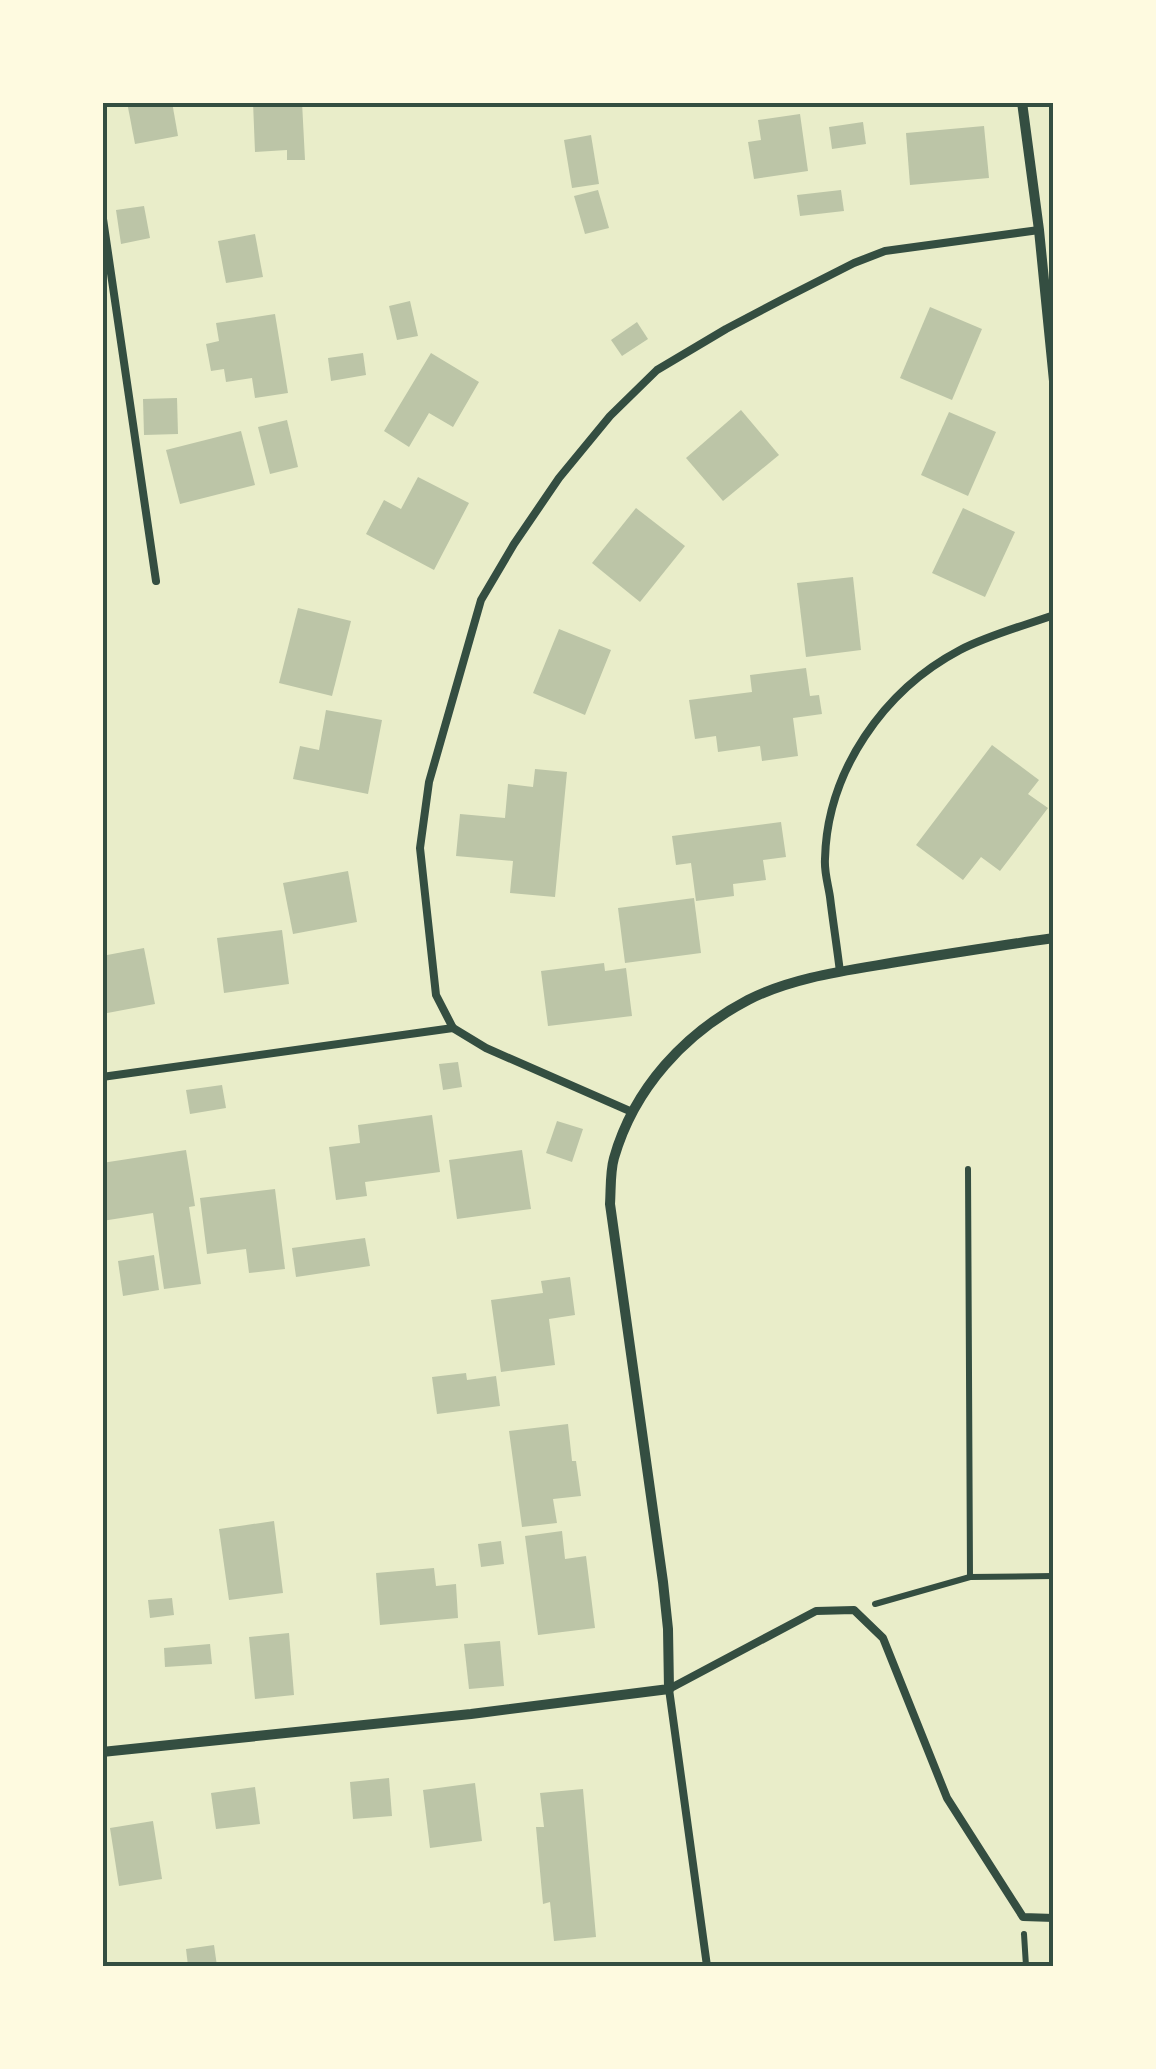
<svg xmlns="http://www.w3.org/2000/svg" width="1156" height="2069" font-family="'Open Sans',sans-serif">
	<rect width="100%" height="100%" fill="#e9edc9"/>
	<g fill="#bcc5a7">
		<path d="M 127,102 L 172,102 L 178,136 L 135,144 Z"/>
		<path d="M 253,102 L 302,102 L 305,160 L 287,160 L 287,150 L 255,152 Z"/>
		<path d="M 800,114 L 808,171 L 754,179 L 748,142 L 761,140 L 758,120 Z"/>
		<path d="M 863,122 L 866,144 L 832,149 L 829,127 Z"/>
		<path d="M 984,126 L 989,178 L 910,185 L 906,133 Z"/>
		<path d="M 591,135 L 599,184 L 572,188 L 564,140 Z"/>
		<path d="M 598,190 L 609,228 L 585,234 L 574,196 Z"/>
		<path d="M 841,190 L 844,211 L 800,216 L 797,195 Z"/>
		<path d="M 144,206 L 150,238 L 121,244 L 116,210 Z"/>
		<path d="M 255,234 L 263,277 L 226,283 L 218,241 Z"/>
		<path d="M 410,301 L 418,336 L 397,340 L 389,306 Z"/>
		<path d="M 930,307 L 982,329 L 952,400 L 900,378 Z"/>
		<path d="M 275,314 L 288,393 L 255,398 L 252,378 L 226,382 L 224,369 L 211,371 L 206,344 L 219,341 L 216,323 Z"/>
		<path d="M 637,322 L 648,339 L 622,356 L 611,340 Z"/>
		<path d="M 363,353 L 366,375 L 331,381 L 328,358 Z"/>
		<path d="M 431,353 L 479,382 L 453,427 L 429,413 L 409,447 L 384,431 Z"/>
		<path d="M 177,398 L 178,434 L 144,435 L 143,399 Z"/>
		<path d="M 741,410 L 779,455 L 723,501 L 686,458 Z"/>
		<path d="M 949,412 L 996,432 L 968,496 L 921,475 Z"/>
		<path d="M 287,420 L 298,467 L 270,474 L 258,427 Z"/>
		<path d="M 241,431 L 255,485 L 180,504 L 166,450 Z"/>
		<path d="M 418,477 L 469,503 L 434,570 L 366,534 L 384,500 L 401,509 Z"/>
		<path d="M 636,508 L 685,546 L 640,602 L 592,563 Z"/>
		<path d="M 963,508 L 1015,532 L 985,597 L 932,573 Z"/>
		<path d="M 853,577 L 861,650 L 806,657 L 797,583 Z"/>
		<path d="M 298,608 L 351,621 L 332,696 L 279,683 Z"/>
		<path d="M 559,629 L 611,650 L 585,715 L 533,693 Z"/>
		<path d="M 806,668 L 810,696 L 819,695 L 822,714 L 793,718 L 798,756 L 762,761 L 760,746 L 718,752 L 716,736 L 695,739 L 689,700 L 752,692 L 750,675 Z"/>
		<path d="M 326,710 L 382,720 L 368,794 L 293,779 L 300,746 L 319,750 Z"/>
		<path d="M 992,745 L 1039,780 L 1028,794 L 1048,808 L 1000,871 L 981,857 L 963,880 L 916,845 Z"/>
		<path d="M 535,769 L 567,772 L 555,897 L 510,893 L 513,861 L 456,856 L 460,814 L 505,818 L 508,784 L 533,787 Z"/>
		<path d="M 781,822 L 786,857 L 763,860 L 766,880 L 733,884 L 734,896 L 696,901 L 691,863 L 676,865 L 672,836 Z"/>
		<path d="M 348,871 L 357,922 L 293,934 L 283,883 Z"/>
		<path d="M 694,898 L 701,953 L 625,963 L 618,908 Z"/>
		<path d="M 282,930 L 289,984 L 224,993 L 217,938 Z"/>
		<path d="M 144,948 L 155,1004 L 102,1014 L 102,956 Z"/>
		<path d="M 604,963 L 605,971 L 626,968 L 632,1016 L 548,1026 L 541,971 Z"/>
		<path d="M 458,1062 L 462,1087 L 443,1090 L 439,1064 Z"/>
		<path d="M 222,1085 L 226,1108 L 190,1114 L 186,1090 Z"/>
		<path d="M 432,1115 L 440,1172 L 365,1182 L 367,1196 L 336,1200 L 329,1147 L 360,1143 L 358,1125 Z"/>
		<path d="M 557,1121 L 583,1129 L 572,1162 L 546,1153 Z"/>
		<path d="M 186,1150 L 195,1206 L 189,1207 L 201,1284 L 164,1289 L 153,1213 L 102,1221 L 102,1163 Z"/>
		<path d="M 522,1150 L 531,1209 L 457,1219 L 449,1160 Z"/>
		<path d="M 275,1189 L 285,1269 L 249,1273 L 246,1249 L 207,1254 L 200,1198 Z"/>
		<path d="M 365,1238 L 370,1266 L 296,1277 L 292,1248 Z"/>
		<path d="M 154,1255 L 159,1290 L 123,1296 L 118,1261 Z"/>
		<path d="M 570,1277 L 575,1315 L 549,1319 L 555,1365 L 501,1372 L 491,1300 L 543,1293 L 541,1281 Z"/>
		<path d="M 466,1373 L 467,1380 L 496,1376 L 500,1406 L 437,1414 L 432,1377 Z"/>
		<path d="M 568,1424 L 572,1461 L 576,1461 L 581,1496 L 553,1499 L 557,1523 L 522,1527 L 509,1431 Z"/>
		<path d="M 274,1521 L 283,1593 L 229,1600 L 219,1529 Z"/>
		<path d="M 562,1531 L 565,1559 L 586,1556 L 595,1628 L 538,1635 L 525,1536 Z"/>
		<path d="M 501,1541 L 504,1564 L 481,1567 L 478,1544 Z"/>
		<path d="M 434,1568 L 436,1586 L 456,1584 L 458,1618 L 380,1625 L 376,1573 Z"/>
		<path d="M 172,1598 L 174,1615 L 150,1618 L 148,1600 Z"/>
		<path d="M 289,1633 L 294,1695 L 255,1699 L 249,1637 Z"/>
		<path d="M 500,1641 L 504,1686 L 469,1689 L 464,1644 Z"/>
		<path d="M 210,1644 L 212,1664 L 165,1667 L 164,1648 Z"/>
		<path d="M 389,1778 L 392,1816 L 353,1819 L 350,1782 Z"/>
		<path d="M 475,1783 L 482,1841 L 430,1848 L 423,1790 Z"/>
		<path d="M 255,1787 L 260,1824 L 216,1829 L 211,1793 Z"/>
		<path d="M 583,1789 L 596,1937 L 554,1941 L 550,1902 L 543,1904 L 536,1827 L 544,1827 L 540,1793 Z"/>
		<path d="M 153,1821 L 162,1879 L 119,1886 L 110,1828 Z"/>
		<path d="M 214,1945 L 217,1966 L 188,1966 L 186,1949 Z"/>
	</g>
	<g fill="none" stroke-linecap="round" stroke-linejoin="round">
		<g stroke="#344e41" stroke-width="6">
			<path d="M 968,1169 L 970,1577"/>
			<path d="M 875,1604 L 970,1577 L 1054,1576"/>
			<path d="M 1024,1934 L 1026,1966"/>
		</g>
		<g stroke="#344e41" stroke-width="8">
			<path d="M 102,212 L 156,581"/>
			<path d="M 840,972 C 837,947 833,922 830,897 C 828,884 824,871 825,859 C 827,771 884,690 960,650 C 989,635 1023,626 1054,615"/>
			<path d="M 102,1077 L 453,1028"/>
			<path d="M 632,1112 L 486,1048 L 453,1028 L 436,995 L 420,848 L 429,782 L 481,600 L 514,544 L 559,478 L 610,416 L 657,370 L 726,329 L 783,299 L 854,263 L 885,251 L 1039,230"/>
			<path d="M 707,1966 L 669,1689 L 816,1611 L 854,1610 L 883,1638 L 947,1798 L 1023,1917 L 1054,1918"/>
		</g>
		<g stroke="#344e41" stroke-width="10">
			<path d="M 1022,102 L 1039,230 L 1054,381"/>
			<path d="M 102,1752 L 471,1714 L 669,1689 L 668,1629 L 663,1582 L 610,1204 C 611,1189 610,1172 614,1158 C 634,1088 685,1033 748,1000 C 795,976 852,970 903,961 C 953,953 1003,945 1054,938"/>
		</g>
	</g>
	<rect width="1156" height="2069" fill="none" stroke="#fefae0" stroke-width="210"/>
	<rect x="105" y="105" width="946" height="1859" fill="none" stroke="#344e41" stroke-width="4"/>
</svg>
